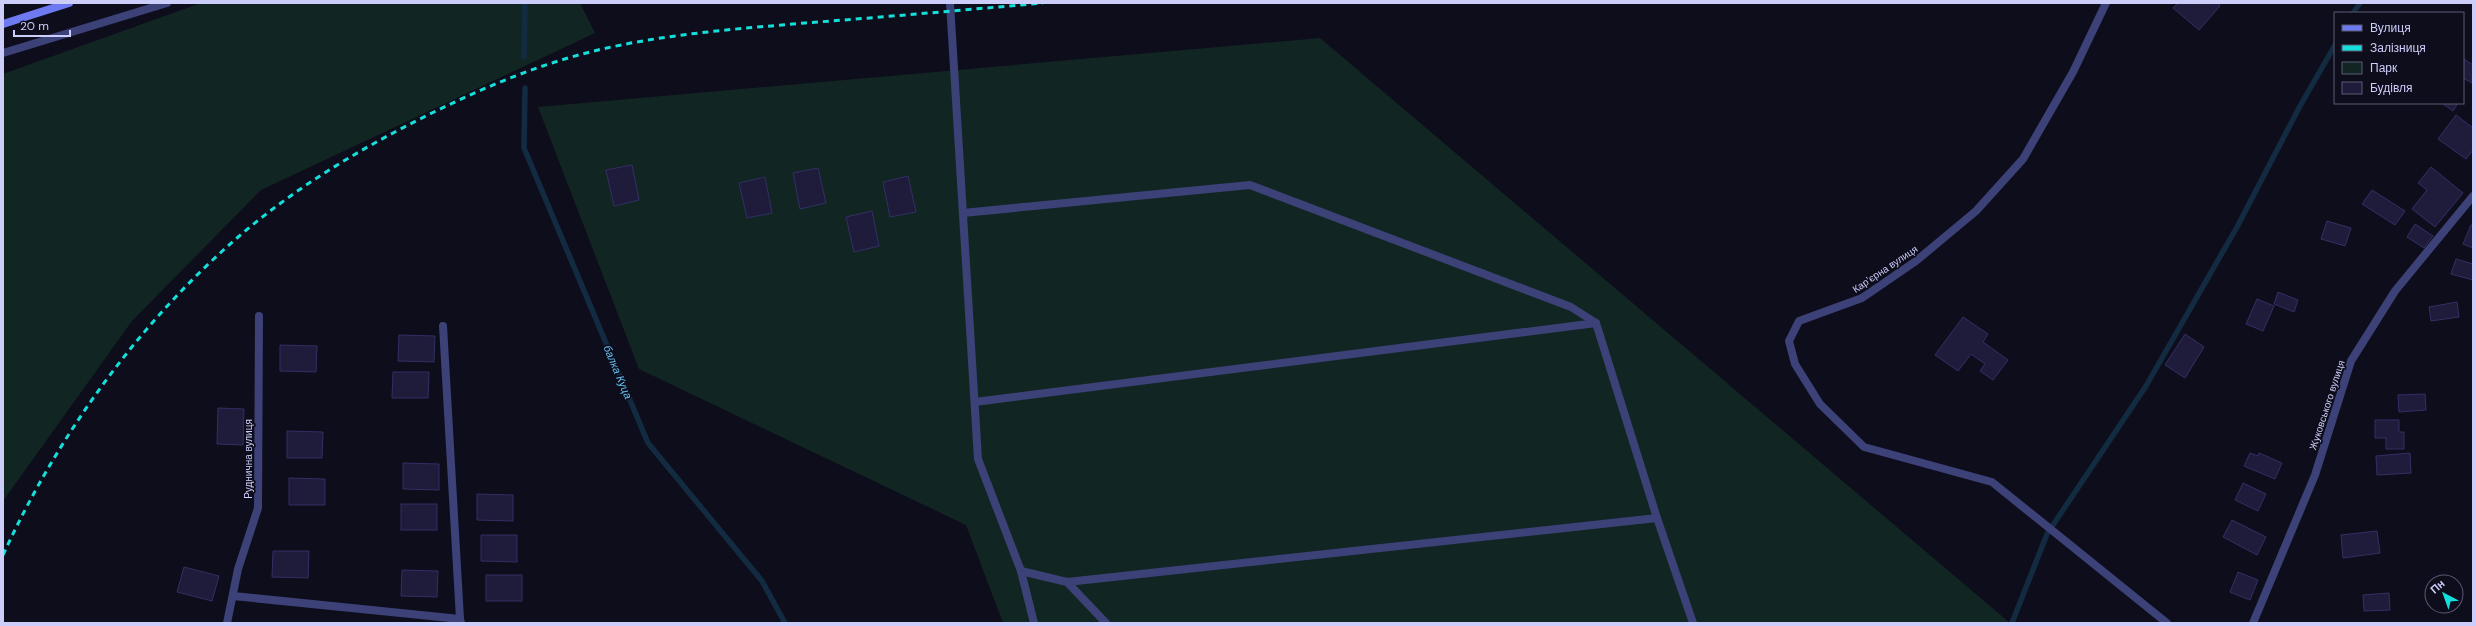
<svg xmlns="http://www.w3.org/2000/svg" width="2476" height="626" font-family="'DM Sans',sans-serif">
	<rect width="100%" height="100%" fill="#0e0d1c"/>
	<g fill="#112622">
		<path d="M 201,3 L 580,3 L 595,33 L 261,190 L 132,321 L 3,501 L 3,74 Z"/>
		<path d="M 1320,38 L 2010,623 L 1003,623 L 966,525 L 639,369 L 538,107 Z"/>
	</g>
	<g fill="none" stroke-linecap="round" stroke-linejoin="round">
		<g stroke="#122b41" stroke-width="5.5">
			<path d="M 2353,13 L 2360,3"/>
			<path d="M 524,57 L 525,3"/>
			<path d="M 525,88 L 524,148 L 648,443 L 762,581 L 785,623"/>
			<path d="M 2012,623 L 2047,534 L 2146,386 L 2237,227 L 2300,106 L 2335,45"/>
		</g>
	</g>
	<g fill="#1e1b3b" stroke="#332f65">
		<path d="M 2178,3 L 2217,3 L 2220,6 L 2199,30 L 2173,8 Z"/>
		<path d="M 2464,59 L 2473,65 L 2472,83 L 2463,78 Z"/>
		<path d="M 2442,103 L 2458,103 L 2453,111 Z"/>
		<path d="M 2456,115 L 2473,128 L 2473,150 L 2466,159 L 2438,139 Z"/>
		<path d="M 632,165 L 639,200 L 614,206 L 606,170 Z"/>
		<path d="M 2431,167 L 2463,193 L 2435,227 L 2412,209 L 2427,190 L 2418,183 Z"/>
		<path d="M 818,168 L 826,203 L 800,209 L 793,173 Z"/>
		<path d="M 908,176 L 916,212 L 890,217 L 883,182 Z"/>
		<path d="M 765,177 L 772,213 L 747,218 L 739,183 Z"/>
		<path d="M 2372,190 L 2405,211 L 2395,225 L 2362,204 Z"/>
		<path d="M 872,211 L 879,246 L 854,252 L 846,217 Z"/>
		<path d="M 2327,221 L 2351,228 L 2345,246 L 2321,239 Z"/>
		<path d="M 2415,224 L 2433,236 L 2424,248 L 2407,237 Z"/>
		<path d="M 2471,225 L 2473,225 L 2473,248 L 2463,244 Z"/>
		<path d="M 2456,259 L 2473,264 L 2473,280 L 2451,274 Z"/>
		<path d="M 2278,292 L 2298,300 L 2294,312 L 2274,304 Z"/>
		<path d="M 2257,299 L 2274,306 L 2263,331 L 2246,324 Z"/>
		<path d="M 2457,302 L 2459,317 L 2431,321 L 2429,307 Z"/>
		<path d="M 1963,317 L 1988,334 L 1983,342 L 2008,360 L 1993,380 L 1980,371 L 1985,364 L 1971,354 L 1958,371 L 1935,355 Z"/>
		<path d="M 2185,334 L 2204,347 L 2185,378 L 2165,365 Z"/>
		<path d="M 399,335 L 435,336 L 434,362 L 398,361 Z"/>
		<path d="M 280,345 L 317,346 L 316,372 L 280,371 Z"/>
		<path d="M 393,372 L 429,372 L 428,398 L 392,398 Z"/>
		<path d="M 2425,394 L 2426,410 L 2399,412 L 2398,395 Z"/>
		<path d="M 218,408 L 244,409 L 243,445 L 217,444 Z"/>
		<path d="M 2375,420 L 2399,420 L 2399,432 L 2404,432 L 2404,449 L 2386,449 L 2386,438 L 2375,438 Z"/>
		<path d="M 287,431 L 323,432 L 322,458 L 287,458 Z"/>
		<path d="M 2250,453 L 2258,456 L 2259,453 L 2282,463 L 2275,479 L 2244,466 Z"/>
		<path d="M 2410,453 L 2411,473 L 2377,475 L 2376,456 Z"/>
		<path d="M 403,463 L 439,464 L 439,490 L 403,489 Z"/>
		<path d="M 289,478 L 325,479 L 325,505 L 289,505 Z"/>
		<path d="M 2243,483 L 2266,494 L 2258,511 L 2235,500 Z"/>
		<path d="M 477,494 L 513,495 L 513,521 L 477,520 Z"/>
		<rect x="401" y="504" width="36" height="26"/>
		<path d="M 2232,520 L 2266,537 L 2257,555 L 2223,537 Z"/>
		<path d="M 2377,531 L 2380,553 L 2343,558 L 2341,535 Z"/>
		<path d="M 481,535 L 517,535 L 517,562 L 481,561 Z"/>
		<path d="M 273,551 L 309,551 L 308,578 L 272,577 Z"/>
		<path d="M 184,567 L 219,576 L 212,601 L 177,592 Z"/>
		<path d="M 402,570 L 438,571 L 437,597 L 401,596 Z"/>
		<path d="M 2238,572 L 2258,580 L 2250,600 L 2230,592 Z"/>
		<rect x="486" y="575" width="36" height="26"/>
		<path d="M 2389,593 L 2390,610 L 2364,611 L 2363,595 Z"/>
	</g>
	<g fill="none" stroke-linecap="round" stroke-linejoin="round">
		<g stroke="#3c4177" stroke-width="8">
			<path d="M 950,3 L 978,459 L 1021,571 L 1034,623"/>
			<path d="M 2106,3 L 2073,72 L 2023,159 L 1976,211 L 1916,261 L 1862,298 L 1799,321 L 1789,341 L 1795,364 L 1820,404 L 1864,447 L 1992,482 L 2167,623"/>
			<path d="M 3,53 L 167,3"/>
			<path d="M 963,213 L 1250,185 L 1571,307 L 1596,323 L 1657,518"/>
			<path d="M 443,326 L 460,619"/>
			<path d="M 975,402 L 1596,323"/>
			<path d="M 1021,571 L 1067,582 L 1657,518 L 1693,623"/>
			<path d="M 1067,582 L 1106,623"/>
			<path d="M 233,596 L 460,619 L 461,623"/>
			<path d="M 227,623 L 238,569 L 258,508 L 259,316"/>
			<path d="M 2253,623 L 2315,475 L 2351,361 L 2395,291 L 2473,196"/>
		</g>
		<path stroke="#6d7af1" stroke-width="8" d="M 3,24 L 69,3"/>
		<path stroke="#15dfdb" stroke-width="3" stroke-dasharray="6 5" stroke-linecap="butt" d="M 3,555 C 58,435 138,324 237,238 C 291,191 353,153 416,121 C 475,91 535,65 598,50 C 666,34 735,29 805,23 C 884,17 964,10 1043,3"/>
	</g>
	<g text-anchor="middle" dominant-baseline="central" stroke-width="3.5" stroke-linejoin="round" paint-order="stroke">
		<g font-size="10" fill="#cdcdfa" stroke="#0e0d1c">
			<text transform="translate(1885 269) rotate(-34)">Карʼєрна вулиця</text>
			<text transform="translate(2327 405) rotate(-72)">Жуковського вулиця</text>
			<text transform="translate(248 459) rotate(-90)">Руднична вулиця</text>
		</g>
		<g font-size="11" font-style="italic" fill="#65c1f1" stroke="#0e0d1c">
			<text transform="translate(618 372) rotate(67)">балка Куца</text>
		</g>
	</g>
	<rect width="2476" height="626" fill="none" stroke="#cdcdfa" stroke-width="8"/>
	<rect x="2334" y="12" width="130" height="92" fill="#0e0d1c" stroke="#5a5a75"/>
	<rect x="2342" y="25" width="20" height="6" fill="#6d7af1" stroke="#5a5a75"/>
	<text x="2370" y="32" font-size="12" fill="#cdcdfa">Вулиця</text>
	<rect x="2342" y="45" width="20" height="6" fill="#15dfdb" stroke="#5a5a75"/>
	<text x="2370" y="52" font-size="12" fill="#cdcdfa">Залізниця</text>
	<rect x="2342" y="62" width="20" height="12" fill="#112622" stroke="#5a5a75"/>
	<text x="2370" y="72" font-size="12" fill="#cdcdfa">Парк</text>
	<rect x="2342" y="82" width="20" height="12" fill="#1e1b3b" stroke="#5a5a75"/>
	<text x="2370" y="92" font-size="12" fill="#cdcdfa">Будівля</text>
	<g transform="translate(2444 594) rotate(319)"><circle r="19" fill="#0e0d1c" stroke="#5a5a75"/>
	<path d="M0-3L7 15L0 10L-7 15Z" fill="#15dfdb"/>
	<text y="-6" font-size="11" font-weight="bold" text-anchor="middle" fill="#cdcdfa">Пн</text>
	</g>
	<path d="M14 30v6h56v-6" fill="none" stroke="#cdcdfa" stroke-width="2"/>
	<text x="20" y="30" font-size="12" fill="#cdcdfa" stroke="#0e0d1c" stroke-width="3" paint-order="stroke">20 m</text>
</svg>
